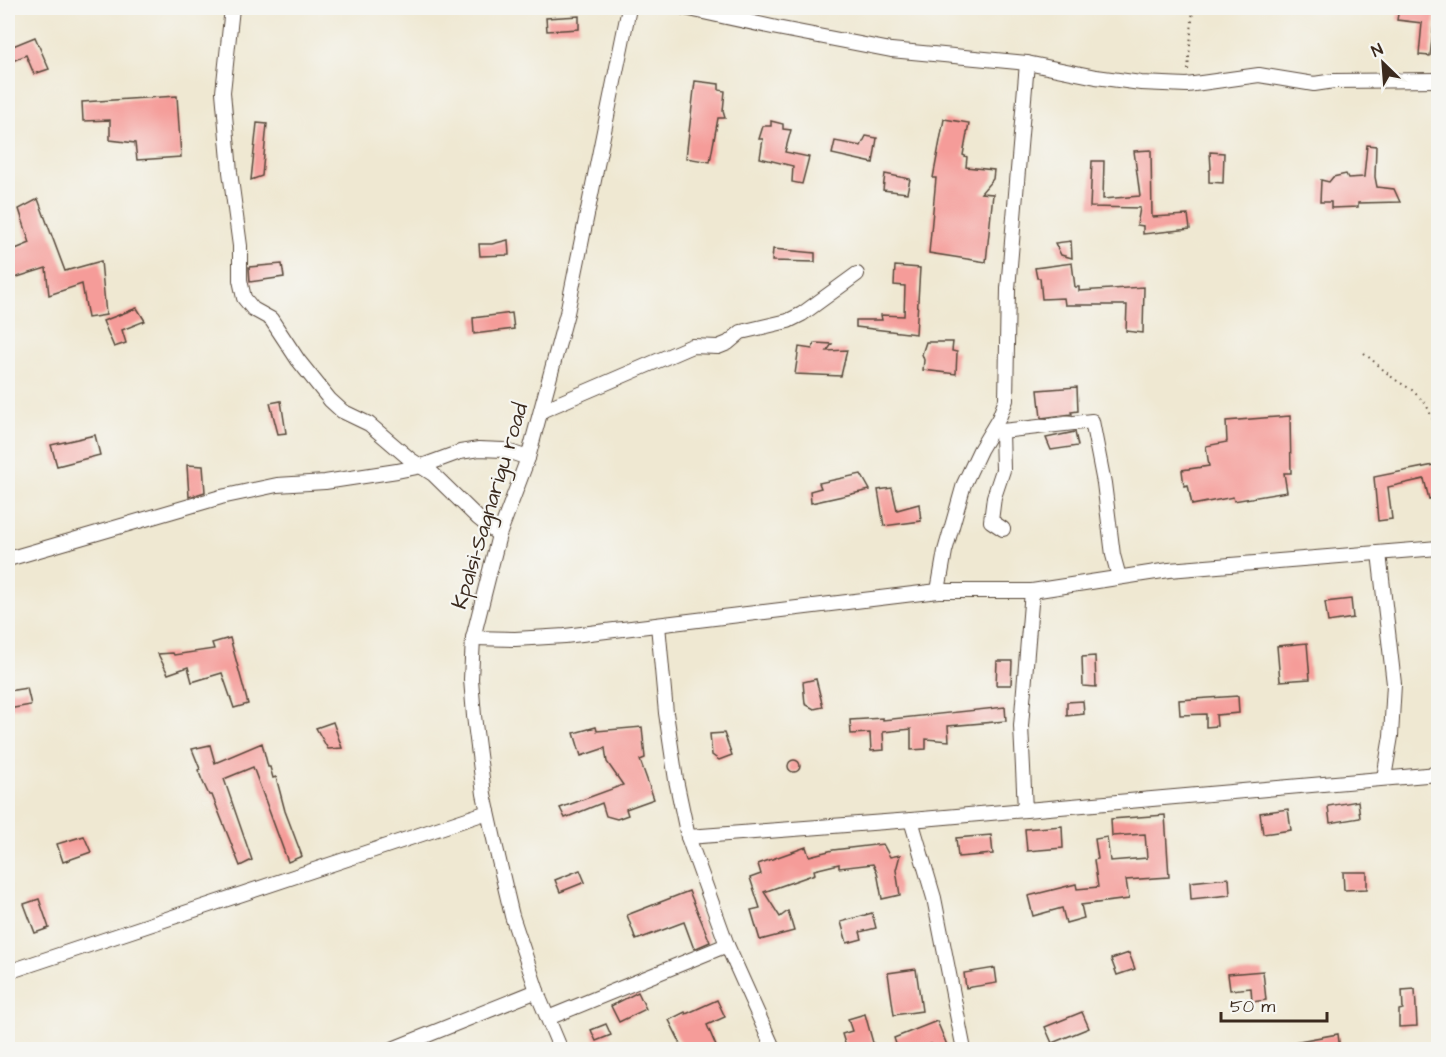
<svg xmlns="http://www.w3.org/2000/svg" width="1446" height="1057" font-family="'Architects Daughter',sans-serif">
	<rect width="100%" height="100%" fill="#f6f6f2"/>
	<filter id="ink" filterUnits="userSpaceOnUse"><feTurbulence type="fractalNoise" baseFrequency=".0167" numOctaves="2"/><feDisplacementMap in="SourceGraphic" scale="12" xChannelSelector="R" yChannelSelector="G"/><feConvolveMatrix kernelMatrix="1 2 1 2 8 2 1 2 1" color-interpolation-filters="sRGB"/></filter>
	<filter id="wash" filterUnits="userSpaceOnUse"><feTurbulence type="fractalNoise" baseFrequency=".008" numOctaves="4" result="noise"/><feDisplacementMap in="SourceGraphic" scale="24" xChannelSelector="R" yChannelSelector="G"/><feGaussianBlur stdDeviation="1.35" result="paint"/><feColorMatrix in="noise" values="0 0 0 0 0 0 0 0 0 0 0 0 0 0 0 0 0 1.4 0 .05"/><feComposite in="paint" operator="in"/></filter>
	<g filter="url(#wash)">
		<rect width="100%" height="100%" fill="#efe8d2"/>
		<g id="blocks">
			<g fill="#f59c99">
				<path d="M 1399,8 L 1436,9 L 1430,56 L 1419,55 L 1422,23 L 1397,20 Z"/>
				<path d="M 579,16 L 579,29 L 547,31 L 546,18 Z"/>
				<path d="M 35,37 L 49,69 L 34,74 L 26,55 L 8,63 L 8,48 Z"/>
				<path d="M 695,81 L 719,84 L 719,90 L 725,91 L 723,111 L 725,118 L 718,118 L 710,162 L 686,158 Z"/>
				<path d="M 177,96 L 181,157 L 137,160 L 135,143 L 110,140 L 110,120 L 83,121 L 82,102 Z"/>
				<path d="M 944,119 L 969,123 L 963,155 L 967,157 L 966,167 L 994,170 L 993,179 L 981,193 L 993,194 L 986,262 L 929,253 L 936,178 L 933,178 Z"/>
				<path d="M 771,121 L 783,124 L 783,129 L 791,130 L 785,152 L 809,157 L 802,184 L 792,182 L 793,166 L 760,158 L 763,139 L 759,139 L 763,126 L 771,126 Z"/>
				<path d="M 257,123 L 267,124 L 262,176 L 251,180 Z"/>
				<path d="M 866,136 L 877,138 L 873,163 L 832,154 L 835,141 L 861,146 Z"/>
				<path d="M 1367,145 L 1376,146 L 1375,177 L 1377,187 L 1394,189 L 1400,202 L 1358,203 L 1358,207 L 1331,208 L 1331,202 L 1320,202 L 1321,180 L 1329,182 L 1333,177 L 1346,174 L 1348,178 L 1364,177 Z"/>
				<path d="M 1151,150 L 1152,217 L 1188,215 L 1190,229 L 1143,234 L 1143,226 L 1137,225 L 1140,208 L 1090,207 L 1092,161 L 1104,161 L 1103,199 L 1140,196 L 1134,151 Z"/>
				<path d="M 1210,152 L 1224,153 L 1223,183 L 1209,182 L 1209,171 L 1211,169 Z"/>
				<path d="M 885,174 L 910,179 L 907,193 L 883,190 Z"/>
				<path d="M 38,199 L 65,271 L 101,261 L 106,315 L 88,318 L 82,284 L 49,295 L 46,268 L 8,280 L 8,252 L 30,243 L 19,209 Z"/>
				<path d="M 508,240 L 509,255 L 480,256 L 479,244 L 492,244 Z"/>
				<path d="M 1071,241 L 1072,258 L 1061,255 L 1055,243 Z"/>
				<path d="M 773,249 L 815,253 L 815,262 L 772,261 Z"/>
				<path d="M 1072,263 L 1075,287 L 1079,287 L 1079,291 L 1144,287 L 1143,333 L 1126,331 L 1127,305 L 1065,305 L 1064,298 L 1042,299 L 1040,278 L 1037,278 L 1035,268 Z"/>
				<path d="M 282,264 L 284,277 L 250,282 L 249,267 Z"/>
				<path d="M 895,266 L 920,268 L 916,334 L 856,327 L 856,320 L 882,320 L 881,315 L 904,316 L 905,286 L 894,285 Z"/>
				<path d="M 137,308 L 145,321 L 122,330 L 126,343 L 114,347 L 103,321 Z"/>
				<path d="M 512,313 L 514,329 L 474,334 L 473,318 Z"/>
				<path d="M 926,342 L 953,342 L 952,351 L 957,352 L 956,374 L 923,370 L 924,360 L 922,354 Z"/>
				<path d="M 815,343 L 832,344 L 827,351 L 847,350 L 841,376 L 795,374 L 799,347 L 812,349 Z"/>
				<path d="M 1077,387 L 1078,411 L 1071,412 L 1072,414 L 1041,418 L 1038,390 Z"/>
				<path d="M 281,401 L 286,433 L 278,434 L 270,403 Z"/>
				<path d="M 1290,416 L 1291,473 L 1284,473 L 1287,492 L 1234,501 L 1233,497 L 1192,505 L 1188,485 L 1184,486 L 1182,470 L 1209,466 L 1206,446 L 1227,442 L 1226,421 Z"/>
				<path d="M 1075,432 L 1078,446 L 1051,450 L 1046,438 Z"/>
				<path d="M 95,435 L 100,455 L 57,466 L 51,445 Z"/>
				<path d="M 187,465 L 203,466 L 205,492 L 189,497 Z"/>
				<path d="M 1434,465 L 1438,487 L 1438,497 L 1429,499 L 1424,479 L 1388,487 L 1392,519 L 1378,521 L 1374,477 Z"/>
				<path d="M 861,474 L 870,490 L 811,503 L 810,491 L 821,488 L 819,483 Z"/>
				<path d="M 892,488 L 897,510 L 919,504 L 921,521 L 884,526 L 878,490 Z"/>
				<path d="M 1351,599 L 1353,618 L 1328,622 L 1325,602 Z"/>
				<path d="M 230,638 L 248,704 L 234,708 L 222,673 L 192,682 L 188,667 L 168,674 L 158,654 L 173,653 L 174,655 L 214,649 L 212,643 Z"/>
				<path d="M 1307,643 L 1310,679 L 1280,681 L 1277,646 Z"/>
				<path d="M 1095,656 L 1096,687 L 1083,686 L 1082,657 Z"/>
				<path d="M 997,661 L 1012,661 L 1011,685 L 996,685 Z"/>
				<path d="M 816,679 L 823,707 L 814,709 L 805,704 L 803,682 Z"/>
				<path d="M 27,688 L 31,705 L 8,709 L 8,691 Z"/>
				<path d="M 1238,696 L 1239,713 L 1216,715 L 1217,726 L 1206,727 L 1206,714 L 1180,715 L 1179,700 Z"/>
				<path d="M 1083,701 L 1084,714 L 1067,716 L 1067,702 Z"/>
				<path d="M 1005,707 L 1006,721 L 948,726 L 949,741 L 926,739 L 926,749 L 911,750 L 911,729 L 883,732 L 884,750 L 871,751 L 870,733 L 851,734 L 850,720 L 883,718 L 883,720 Z"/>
				<path d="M 333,722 L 342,748 L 328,749 L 316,728 Z"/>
				<path d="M 596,727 L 597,731 L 642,727 L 645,758 L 640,760 L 654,799 L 626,809 L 628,815 L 617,819 L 606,816 L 602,803 L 565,818 L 560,808 L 623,785 L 607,762 L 605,748 L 581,756 L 574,733 Z"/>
				<path d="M 724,733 L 732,755 L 719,760 L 712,755 L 710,734 Z"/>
				<path d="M 262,743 L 268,767 L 270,767 L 273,778 L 276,777 L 285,811 L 302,856 L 288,862 L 253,767 L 224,779 L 252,860 L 240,866 L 212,795 L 209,795 L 202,780 L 198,770 L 200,769 L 192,749 L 210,745 L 215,763 Z"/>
				<circle cx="794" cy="766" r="6"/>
				<path d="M 1358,801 L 1360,818 L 1330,823 L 1328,806 Z"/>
				<path d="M 1288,809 L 1291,830 L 1263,834 L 1260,813 Z"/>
				<path d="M 1165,815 L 1169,877 L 1126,880 L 1129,899 L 1081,905 L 1084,918 L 1066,923 L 1062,908 L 1033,916 L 1028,896 L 1076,884 L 1077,889 L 1098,887 L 1094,860 L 1098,859 L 1095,839 L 1107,837 L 1110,861 L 1147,858 L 1145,834 L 1112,836 L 1111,819 Z"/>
				<path d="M 1062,826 L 1063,848 L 1027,851 L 1025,829 Z"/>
				<path d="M 991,835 L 993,854 L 958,857 L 956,838 Z"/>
				<path d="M 84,836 L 91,852 L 63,862 L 57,844 Z"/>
				<path d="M 883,844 L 890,857 L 900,855 L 896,870 L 900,895 L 882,899 L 877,872 L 873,864 L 839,868 L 839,864 L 814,870 L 815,874 L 764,892 L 780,917 L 788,911 L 794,931 L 760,940 L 751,910 L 760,908 L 750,878 L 761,874 L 758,864 L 806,847 L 809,856 L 833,850 Z"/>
				<path d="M 580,870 L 585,882 L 560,892 L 555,880 Z"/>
				<path d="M 1343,872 L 1367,872 L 1367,889 L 1344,890 Z"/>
				<path d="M 1229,878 L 1230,895 L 1191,899 L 1190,882 Z"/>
				<path d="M 689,891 L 710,942 L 694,949 L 684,922 L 636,940 L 627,915 Z"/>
				<path d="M 39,899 L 49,928 L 35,933 L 24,904 Z"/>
				<path d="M 872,913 L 876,928 L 860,932 L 862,939 L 847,943 L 841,922 Z"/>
				<path d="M 1129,953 L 1135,969 L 1117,975 L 1111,959 Z"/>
				<path d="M 995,968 L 997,983 L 966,988 L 964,973 Z"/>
				<path d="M 916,969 L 922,1011 L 894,1015 L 888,973 Z"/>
				<path d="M 1263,971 L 1266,1000 L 1252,1002 L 1251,988 L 1230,990 L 1228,974 Z"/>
				<path d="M 1415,989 L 1417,1026 L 1399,1027 L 1399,1010 L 1403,1009 L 1402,990 Z"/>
				<path d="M 638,992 L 646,1009 L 619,1022 L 611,1006 Z"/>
				<path d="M 717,1000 L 725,1017 L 707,1025 L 716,1046 L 709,1050 L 684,1050 L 669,1020 L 685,1012 L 686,1014 Z"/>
				<path d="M 1082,1012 L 1089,1028 L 1052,1043 L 1045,1027 Z"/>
				<path d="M 865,1014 L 875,1050 L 847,1050 L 842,1034 L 852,1031 L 848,1019 Z"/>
				<path d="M 937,1021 L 949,1050 L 933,1050 L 931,1044 L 916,1050 L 898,1050 L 894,1038 Z"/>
				<path d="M 606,1024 L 611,1035 L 596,1041 L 591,1030 Z"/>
				<path d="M 1338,1034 L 1340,1050 L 1283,1050 L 1283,1044 Z"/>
			</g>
		</g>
	</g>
	<g filter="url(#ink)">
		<use href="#blocks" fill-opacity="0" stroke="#564639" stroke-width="1.5"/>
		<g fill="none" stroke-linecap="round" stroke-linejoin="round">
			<g stroke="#564639" stroke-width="16">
				<g id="minor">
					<path d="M 232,8 L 223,92 L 230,172 L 240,246 L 240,280 L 244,298 L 253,309 L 271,319 L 298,360 L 330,400 L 342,411 L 369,424 L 411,460 L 433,474 L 478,518 L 499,535"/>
					<path d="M 685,8 L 777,28 L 891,50 L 1027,63 L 1096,77 L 1141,83 L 1187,85 L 1259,75 L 1314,84 L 1334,81 L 1438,80"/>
					<path d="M 541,411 L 692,346 L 718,347 L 728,343 L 741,332 L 788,321 L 802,314 L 857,274"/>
					<path d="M 1003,529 L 991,521 L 994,497 L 1003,470 L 1002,431 L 1092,421 L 1104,483 L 1113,555 L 1119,577"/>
					<path d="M 1379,553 L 1394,684 L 1391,736 L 1384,778"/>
					<path d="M 8,559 L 221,497 L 277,485 L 325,482 L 397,471 L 422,466 L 460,452 L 479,449 L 504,450 L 528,458"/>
					<path d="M 938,591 L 945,551 L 964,484 L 980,450 L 999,418 L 1006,400 L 1008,289 L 1027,63"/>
					<path d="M 658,625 L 666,713 L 676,780 L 688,837 L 727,945 L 774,1050"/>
					<path d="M 473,638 L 515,639 L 565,636 L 938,591 L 1032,591 L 1169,570 L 1438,548"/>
					<path d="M 1025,810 L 1021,726 L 1032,591"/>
					<path d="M 911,820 L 934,898 L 964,1050"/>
					<path d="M 688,837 L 911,820 L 1438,774"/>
					<path d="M 8,972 L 488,812"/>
					<path d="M 548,1018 L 727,945"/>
					<path d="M 390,1050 L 537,991"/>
					<path d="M 561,1050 L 540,1000 L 512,916 L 496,848 L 484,794 L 474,716 L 471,679 L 473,638 L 499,535 L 528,458 L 567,313 L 629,8"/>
				</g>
			</g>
			<g stroke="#564639" stroke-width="2" stroke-dasharray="1.5 4.5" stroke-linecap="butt">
				<path d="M 1188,70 L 1193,8"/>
				<path d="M 1364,353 L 1394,379 L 1412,390 L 1426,404 L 1438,431"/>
			</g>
			<use href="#minor" stroke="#fff" stroke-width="14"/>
		</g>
	</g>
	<g text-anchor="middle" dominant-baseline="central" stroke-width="4.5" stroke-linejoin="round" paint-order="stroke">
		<g font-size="22" fill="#3b2a1e" stroke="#f6f6f2">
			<text transform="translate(490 506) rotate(-73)">Kpalsi-Sagnarigu road</text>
		</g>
	</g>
	<rect width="1446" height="1057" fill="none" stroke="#f6f6f2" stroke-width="30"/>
	<g transform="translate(1383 63) rotate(335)" stroke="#f6f6f2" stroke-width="4.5" paint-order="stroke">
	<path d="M0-4.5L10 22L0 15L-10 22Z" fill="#3b2a1e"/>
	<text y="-9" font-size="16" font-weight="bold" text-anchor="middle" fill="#3b2a1e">N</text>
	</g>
	<path d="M1221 1012v9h106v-9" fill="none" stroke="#3b2a1e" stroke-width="3"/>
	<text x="1230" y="1012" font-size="18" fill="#3b2a1e" stroke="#f6f6f2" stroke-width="4.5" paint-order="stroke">50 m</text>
</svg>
